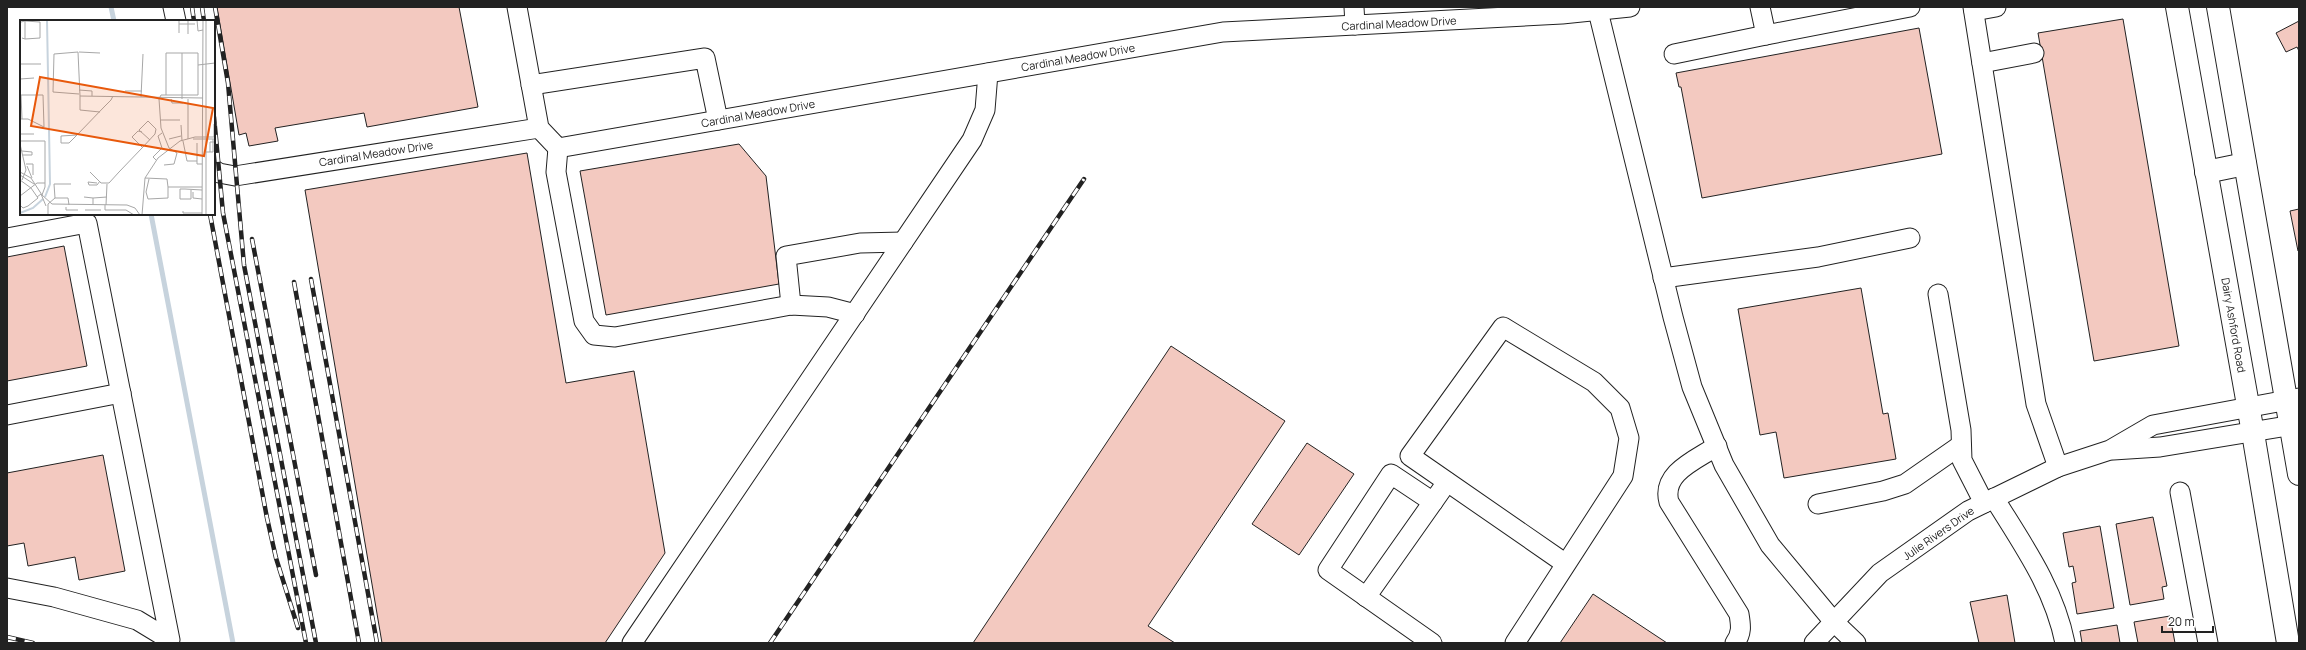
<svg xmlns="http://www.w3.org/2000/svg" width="2306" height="650" font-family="Manrope,sans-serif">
	<rect width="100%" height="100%" fill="#fff"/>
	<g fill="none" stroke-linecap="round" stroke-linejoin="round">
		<g stroke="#c7d3dd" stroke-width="5">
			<path d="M 111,7 L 114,21"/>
			<path d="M 151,214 L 233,643"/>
		</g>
	</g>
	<g fill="#f3c9c0" stroke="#222">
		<path d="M 217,7 L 459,7 L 478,107 L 367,127 L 364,113 L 275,128 L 278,141 L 249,146 L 246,133 L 239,135 Z"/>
		<path d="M 2123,19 L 2179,346 L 2094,361 L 2038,33 Z"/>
		<path d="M 2299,21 L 2299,51 L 2297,47 L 2286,52 L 2276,33 Z"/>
		<path d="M 1919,28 L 1942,154 L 1702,198 L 1681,87 L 1679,87 L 1676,73 Z"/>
		<path d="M 739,144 L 766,176 L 779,284 L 606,315 L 580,171 Z"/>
		<path d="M 527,153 L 566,383 L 634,371 L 665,553 L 605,643 L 382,643 L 305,190 Z"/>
		<path d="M 2299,209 L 2299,251 L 2298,251 L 2290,211 Z"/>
		<path d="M 64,246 L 87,366 L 7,381 L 7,257 Z"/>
		<path d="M 1861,288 L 1883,414 L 1888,413 L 1896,459 L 1784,478 L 1776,432 L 1760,435 L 1738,309 Z"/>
		<path d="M 1171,346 L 1285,421 L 1148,626 L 1175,643 L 973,643 Z"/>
		<path d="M 1307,443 L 1354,474 L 1299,555 L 1252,524 Z"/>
		<path d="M 103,455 L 125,571 L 79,580 L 75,557 L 28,566 L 24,543 L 7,546 L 7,473 Z"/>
		<path d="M 2153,517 L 2167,586 L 2162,587 L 2164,599 L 2130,605 L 2116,524 Z"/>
		<path d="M 2100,526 L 2114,608 L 2077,614 L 2072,583 L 2076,582 L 2073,566 L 2069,567 L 2063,533 Z"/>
		<path d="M 1593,594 L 1667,643 L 1560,643 Z"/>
		<path d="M 2007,595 L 2015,643 L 1979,643 L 1970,602 Z"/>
		<path d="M 2170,616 L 2175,643 L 2138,643 L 2134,622 Z"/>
		<path d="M 2117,625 L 2120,643 L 2082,643 L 2080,631 Z"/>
	</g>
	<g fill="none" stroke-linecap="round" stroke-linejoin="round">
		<g stroke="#222" stroke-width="21">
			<g id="minor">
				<path d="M 173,7 L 176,21"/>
				<path d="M 517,7 L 539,128 L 558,148 L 1223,32 L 1562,14 L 1630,7"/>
				<path d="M 1354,7 L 1355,25"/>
				<path d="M 1597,7 L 1673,317 L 1692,387 L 1724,465 L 1770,545 L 1834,622 L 1856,643"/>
				<path d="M 1760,7 L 1766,35 L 1910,7"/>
				<path d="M 1973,7 L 2036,404 L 2058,467"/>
				<path d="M 1974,11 L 1996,7"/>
				<path d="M 1674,54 L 1766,35"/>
				<path d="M 1982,63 L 2034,53"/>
				<path d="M 531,85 L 705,58 L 718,120"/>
				<path d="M 558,148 L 556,172 L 584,321 L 594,335 L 615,337 L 791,305 L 828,307 L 855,314"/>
				<path d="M 214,170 L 219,173 L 235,176 L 539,128"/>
				<path d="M 7,238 L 87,223 L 170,640 L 137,620 L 54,597 L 7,588"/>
				<path d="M 1663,278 L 1818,257 L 1910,238"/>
				<path d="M 1938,294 L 1961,430 L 1962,460 L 1984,503"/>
				<path d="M 791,305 L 786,256 L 860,243 L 903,242"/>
				<path d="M 7,415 L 121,393"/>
				<path d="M 1717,446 C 1696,460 1661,473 1669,502 L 1739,614 C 1741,626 1742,633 1735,643"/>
				<path d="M 2113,450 L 2160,447 L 2299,424"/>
				<path d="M 2180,492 L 2208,643"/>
				<path d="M 1994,498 C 2023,545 2054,588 2065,643"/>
				<path d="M 1818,504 L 1883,491 L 1905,484 L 1961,445"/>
				<path d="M 1366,597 L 1433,502"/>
				<path d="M 632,643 L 972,140 L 985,110 L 988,73"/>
				<path d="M 1432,643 L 1328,570 L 1391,474 L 1433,502 L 1447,482"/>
				<path d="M 1515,643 L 1623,476 L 1629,438 L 1620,408 L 1594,382 L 1503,327 L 1410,456 L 1566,564"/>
				<path d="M 1814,643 L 1880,573 L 1968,511 L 2058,467 L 2110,450 L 2153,425 L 2299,398"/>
			</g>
		</g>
		<g stroke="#222" stroke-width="24">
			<g id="major">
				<path d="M 2177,7 L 2253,433 L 2288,643"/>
				<path d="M 2218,7 L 2299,474"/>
				<path d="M 2206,172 L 2245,164"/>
			</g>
		</g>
		<use href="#minor" stroke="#fff" stroke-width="19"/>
		<use href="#major" stroke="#fff" stroke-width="22"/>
		<g stroke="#222" stroke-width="4.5">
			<g id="rail">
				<path d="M 192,7 L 194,21"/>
				<path d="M 202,7 L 204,21"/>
				<path d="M 215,7 L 228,83 L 244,265 L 316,643"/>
				<path d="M 214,117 L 223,213 L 306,643"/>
				<path d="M 210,214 L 267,518 L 276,558 L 298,628"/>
				<path d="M 252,239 L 316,575"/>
				<path d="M 311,279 L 377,643"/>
				<path d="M 294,282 L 359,643"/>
				<path d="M 7,637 L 33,643"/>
				<path d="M 770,643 L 1084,179"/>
			</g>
		</g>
		<use href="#rail" stroke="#fff" stroke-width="3" stroke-dasharray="9" stroke-linecap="butt"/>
	</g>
	<g text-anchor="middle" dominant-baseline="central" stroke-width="3" stroke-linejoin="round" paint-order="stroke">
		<g font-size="11" fill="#222" stroke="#fff">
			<text transform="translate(1399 23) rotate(-3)">Cardinal Meadow Drive</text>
			<text transform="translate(1078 57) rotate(-10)">Cardinal Meadow Drive</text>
			<text transform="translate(758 113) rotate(-10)">Cardinal Meadow Drive</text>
			<text transform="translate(376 153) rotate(-9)">Cardinal Meadow Drive</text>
			<text transform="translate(2234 325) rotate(80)">Dairy Ashford Road</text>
			<text transform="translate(1938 533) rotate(-35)">Julie Rivers Drive</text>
		</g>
	</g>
	<g transform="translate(20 20)">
		<rect width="195" height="195" fill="#fff"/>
		<path fill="none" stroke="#c7d3dd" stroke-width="2" d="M 25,177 L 30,164 L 27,0M 0,193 L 13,188 L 23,179"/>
		<path fill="none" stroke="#a7a7a7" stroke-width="1" d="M 168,0 L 168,14M 177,0 L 178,11 L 183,10M 5,1 L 20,2 L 20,18 L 5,19M 1,2 L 5,1 L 5,19 L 2,18M 159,4 L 175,4M 159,13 L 159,0M 0,18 L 0,2M 59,32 L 80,33M 162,33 L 162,79M 0,44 L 21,44M 0,59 L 14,58M 59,70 L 72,71 L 72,76M 105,71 L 122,71M 59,74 L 33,72 L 34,34 L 58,32 L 60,76 L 183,78M 0,75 L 23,75 L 24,107 L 8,99 L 0,99M 1,75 L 2,99M 146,75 L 178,75 L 178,45M 60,76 L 60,90 L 80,92M 121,77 L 123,34M 151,79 L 152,83 L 163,83M 168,79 L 168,119M 141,100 L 160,100M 161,105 L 162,121M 122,112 L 118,111 L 112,117 L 122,127M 0,114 L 14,114M 57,115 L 41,116 L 41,123 L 49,123 L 57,115 L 84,87 L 91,80 L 93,76M 194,117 L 194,104M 149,119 L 161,116M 173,119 L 195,119M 0,121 L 25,121 L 25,167 L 22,175M 163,121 L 167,141 L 177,141 L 177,144 L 182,144M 177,123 L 177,141M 0,124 L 6,150 L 2,160M 2,131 L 12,132 L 12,135 L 3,135M 186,132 L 193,132 L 193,119M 190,132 L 190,122 L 195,122M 136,140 L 133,137 L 142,128 L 138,116 L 142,113M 6,144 L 13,144 L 13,155M 144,145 L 154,144 L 157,133 L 149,128 L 141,108 L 139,79 L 141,75 L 146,75 L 146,33 L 178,33 L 178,45 L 195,43M 7,146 L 12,158M 0,152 L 11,158 L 22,175 L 32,184 L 107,185 L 115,188 L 120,195M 70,152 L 81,163 L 89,163 L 99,152 L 122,128 L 135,114 L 136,109 L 128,101 L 119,110 L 130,120M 0,155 L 14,164M 125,158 L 147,159 L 148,167 L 182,167M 129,159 L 126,172 L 128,179 L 148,178 L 148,167M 0,160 L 11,168 L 18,178 L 8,186 L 3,188 L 0,185M 77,163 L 68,162 L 69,165 L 77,165 L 80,161M 171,170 L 171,179 L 160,179 L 160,169 L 165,169 L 182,170M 173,172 L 173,178 L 182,179M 0,176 L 17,163 L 25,163M 17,177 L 21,174 L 26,186M 64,177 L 73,178 L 73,185M 35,178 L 34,164 L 51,164M 73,178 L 87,177M 85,185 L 85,190 L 106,190 L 114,195M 86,185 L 87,164M 46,187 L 46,190 L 58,190M 65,190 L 81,190M 163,191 L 163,193 L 182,193M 28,195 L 28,184 L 35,178 L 48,178 L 49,185M 122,195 L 125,158 L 138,138 L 160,121 L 175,117 L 195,117M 182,195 L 183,0M 186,195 L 186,0"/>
		<path fill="#e8590c" fill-opacity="0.15" stroke="#e8590c" stroke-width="2" d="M 20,57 L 193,88 L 184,136 L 11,106 Z"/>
		<rect width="195" height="195" fill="none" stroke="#222" stroke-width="2"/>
	</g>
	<rect width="2306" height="650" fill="none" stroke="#222222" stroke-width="16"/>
	<path d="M2162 626v6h51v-6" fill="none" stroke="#222222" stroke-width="2"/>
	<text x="2168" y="626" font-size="12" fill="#222222" stroke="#ffffff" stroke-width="3" paint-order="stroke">20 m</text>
</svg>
